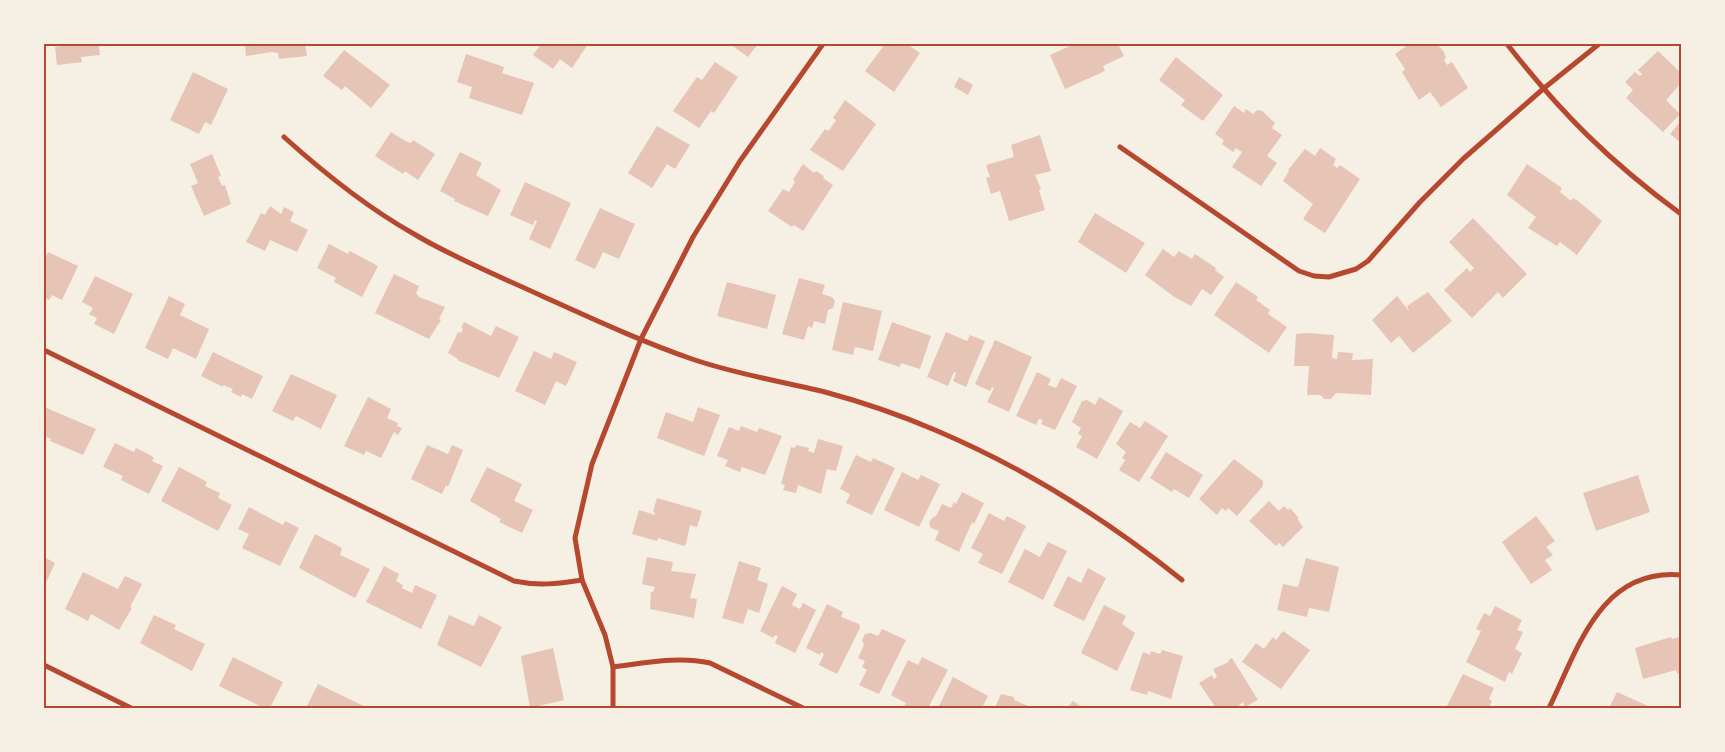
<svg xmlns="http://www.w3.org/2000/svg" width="1725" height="752" font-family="'Playfair Display',serif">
	<rect width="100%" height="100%" fill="#f6efe4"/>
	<g fill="#e6c5b7">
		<path d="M 61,44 L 107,44 L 107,45 L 99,46 L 100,55 L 81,57 L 82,62 L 57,65 L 55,47 L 61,46 Z"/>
		<path d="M 245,44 L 305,44 L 307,56 L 279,59 L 278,53 L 272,52 L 246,56 Z"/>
		<path d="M 541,44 L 588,44 L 572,68 L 560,59 L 553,69 L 533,55 Z"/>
		<path d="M 730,44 L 758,44 L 748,57 Z"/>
		<path d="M 885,44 L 907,44 L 920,53 L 894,92 L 865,71 Z"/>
		<path d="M 1074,44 L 1118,44 L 1124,56 L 1103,66 L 1105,71 L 1065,89 L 1050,55 Z"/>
		<path d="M 1409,44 L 1437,44 L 1444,52 L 1446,58 L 1444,60 L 1447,65 L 1452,62 L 1468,88 L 1441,107 L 1430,92 L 1419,100 L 1402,72 L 1405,69 L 1395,54 Z"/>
		<path d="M 344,50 L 390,85 L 371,108 L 345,86 L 342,90 L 323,76 Z"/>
		<path d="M 1658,51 L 1681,73 L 1681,83 L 1666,100 L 1680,114 L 1663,132 L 1626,98 L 1633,90 L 1625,82 L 1635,72 L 1640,76 L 1642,74 L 1638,70 Z"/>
		<path d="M 466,54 L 504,67 L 502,73 L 534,83 L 522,115 L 469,98 L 472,87 L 457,82 Z"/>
		<path d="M 1176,57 L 1223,95 L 1203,121 L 1181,105 L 1185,100 L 1159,80 Z"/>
		<path d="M 715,62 L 738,77 L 714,113 L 711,111 L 699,128 L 673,111 L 697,77 L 702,80 Z"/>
		<path d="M 193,72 L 228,89 L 211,125 L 205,122 L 199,134 L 170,120 Z"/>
		<path d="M 959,77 L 973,85 L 968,95 L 954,87 Z"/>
		<path d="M 845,100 L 876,124 L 843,171 L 810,150 L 825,129 L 828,131 L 830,129 L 836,120 L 833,118 Z"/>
		<path d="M 1234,106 L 1244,113 L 1246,109 L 1253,114 L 1257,110 L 1262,111 L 1275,123 L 1272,128 L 1282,135 L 1267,156 L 1277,163 L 1261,186 L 1232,167 L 1242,152 L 1236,148 L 1233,152 L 1222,144 L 1224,140 L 1215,134 Z"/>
		<path d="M 1681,121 L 1681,143 L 1670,134 Z"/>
		<path d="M 657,126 L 690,145 L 675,169 L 667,164 L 652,188 L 628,173 Z"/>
		<path d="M 391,132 L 407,142 L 411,143 L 413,140 L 435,154 L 418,180 L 405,171 L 403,174 L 375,156 Z"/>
		<path d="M 1040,135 L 1051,171 L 1035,175 L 1041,189 L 1039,190 L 1045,210 L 1009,221 L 1000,191 L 991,194 L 986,178 L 990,177 L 986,165 L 1014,157 L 1011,145 Z"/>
		<path d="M 1320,148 L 1336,159 L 1333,165 L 1337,168 L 1340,165 L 1360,179 L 1325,233 L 1303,219 L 1313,204 L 1283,181 L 1289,171 L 1288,170 L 1305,149 L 1315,156 Z"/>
		<path d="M 460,152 L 482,163 L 476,175 L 501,190 L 488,216 L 454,201 L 455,199 L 440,191 Z"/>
		<path d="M 212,154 L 221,176 L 218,177 L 222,186 L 225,185 L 231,204 L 204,216 L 191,186 L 198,183 L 190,164 Z"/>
		<path d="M 803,164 L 814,173 L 816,171 L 824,176 L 823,178 L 833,185 L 803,231 L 794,225 L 792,227 L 768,211 L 783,189 L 789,192 L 795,182 L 793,180 Z"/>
		<path d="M 1527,164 L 1562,188 L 1560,192 L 1571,201 L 1573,198 L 1578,201 L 1602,221 L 1577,255 L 1560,242 L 1557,246 L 1528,228 L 1536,217 L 1507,195 Z"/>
		<path d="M 525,182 L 571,203 L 550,249 L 529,239 L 537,221 L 535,220 L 533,225 L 510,215 Z"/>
		<path d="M 270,206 L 281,214 L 284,207 L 294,212 L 290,221 L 308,230 L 297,252 L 270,240 L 265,251 L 246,242 L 261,213 L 265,215 Z"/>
		<path d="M 600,208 L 635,224 L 619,259 L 603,252 L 595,269 L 575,260 Z"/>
		<path d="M 1095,213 L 1145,243 L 1126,273 L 1078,242 Z"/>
		<path d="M 1473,218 L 1527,274 L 1503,298 L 1498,292 L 1472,318 L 1444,290 L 1467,268 L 1470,272 L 1474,268 L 1449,242 Z"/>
		<path d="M 329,244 L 348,254 L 350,251 L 378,266 L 362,297 L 334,282 L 336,278 L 317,268 Z"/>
		<path d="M 1163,249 L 1174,257 L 1179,251 L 1192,259 L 1195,254 L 1216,268 L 1215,270 L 1224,277 L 1211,295 L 1202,289 L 1191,306 L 1173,296 L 1145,275 Z"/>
		<path d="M 48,252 L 78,266 L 62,300 L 52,295 L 49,300 L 44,298 L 44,261 Z"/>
		<path d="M 394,274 L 419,286 L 416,293 L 419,297 L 445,307 L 439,319 L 441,320 L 429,339 L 375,313 Z"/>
		<path d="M 95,276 L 133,294 L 114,334 L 94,324 L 97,318 L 89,314 L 93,308 L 82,302 Z"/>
		<path d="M 799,278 L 825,285 L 822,294 L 832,297 L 835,301 L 833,308 L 828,310 L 825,324 L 814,321 L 812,328 L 808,326 L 804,340 L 782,334 Z"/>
		<path d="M 727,282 L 776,295 L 767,329 L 717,316 Z"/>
		<path d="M 1236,282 L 1258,297 L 1256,300 L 1270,310 L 1268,314 L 1287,327 L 1269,353 L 1214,315 Z"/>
		<path d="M 1428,292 L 1452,321 L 1413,353 L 1399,336 L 1391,343 L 1372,320 L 1397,296 L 1409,311 L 1407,306 Z"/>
		<path d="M 169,296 L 185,304 L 180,315 L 209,329 L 196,359 L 173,348 L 168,359 L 145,348 Z"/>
		<path d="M 843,302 L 882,311 L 873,351 L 855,347 L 853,355 L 832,350 Z"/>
		<path d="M 464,322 L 491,336 L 496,326 L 519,337 L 499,378 L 457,360 L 458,359 L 448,353 L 458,332 L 461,333 L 463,329 L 461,328 Z"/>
		<path d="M 892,322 L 931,336 L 920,369 L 901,363 L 900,367 L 878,360 Z"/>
		<path d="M 946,332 L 967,341 L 970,335 L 985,341 L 966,387 L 953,381 L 956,373 L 954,372 L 948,386 L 927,377 Z"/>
		<path d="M 1307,333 L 1334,335 L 1332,358 L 1337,359 L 1338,352 L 1353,353 L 1352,360 L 1373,359 L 1371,395 L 1336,393 L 1331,399 L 1324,399 L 1321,395 L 1307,395 L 1309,366 L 1294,366 L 1296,334 Z"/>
		<path d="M 995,340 L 1032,357 L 1009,412 L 987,402 L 994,388 L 992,387 L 990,391 L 975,384 Z"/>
		<path d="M 534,351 L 551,359 L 554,352 L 577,362 L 566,386 L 556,381 L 545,405 L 515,391 Z"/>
		<path d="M 213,352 L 263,376 L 252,399 L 242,394 L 241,397 L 231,392 L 233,389 L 223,385 L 223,387 L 201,376 Z"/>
		<path d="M 1037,372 L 1051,379 L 1048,385 L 1056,388 L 1061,378 L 1077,386 L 1055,430 L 1041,424 L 1043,420 L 1039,419 L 1036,425 L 1016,416 Z"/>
		<path d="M 291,374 L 337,395 L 321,429 L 296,416 L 293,421 L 272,411 Z"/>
		<path d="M 368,397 L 391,409 L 387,418 L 398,423 L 397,426 L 402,428 L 398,435 L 394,432 L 381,458 L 366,451 L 364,455 L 344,446 Z"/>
		<path d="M 1099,397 L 1123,411 L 1097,459 L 1076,447 L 1082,436 L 1078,434 L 1081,428 L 1072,422 L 1082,401 L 1087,400 L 1095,405 Z"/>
		<path d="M 44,407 L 96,429 L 83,455 L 50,441 L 51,439 L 44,436 Z"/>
		<path d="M 698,407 L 720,415 L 704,456 L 657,438 L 666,412 L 693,422 Z"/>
		<path d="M 1145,421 L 1168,436 L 1139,482 L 1119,470 L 1125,460 L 1122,458 L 1126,452 L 1116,444 L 1130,422 L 1140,428 Z"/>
		<path d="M 741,426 L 757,432 L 759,428 L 782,436 L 765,475 L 742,467 L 740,472 L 725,466 L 728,460 L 717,456 L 729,427 L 739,431 Z"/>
		<path d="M 818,439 L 843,446 L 836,471 L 827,469 L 821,494 L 798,485 L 796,493 L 783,490 L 785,485 L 781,484 L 791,447 L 795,448 L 796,445 L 809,448 L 808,451 L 814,453 Z"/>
		<path d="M 115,443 L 134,452 L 136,448 L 150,455 L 154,458 L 152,461 L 163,466 L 149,494 L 121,480 L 123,476 L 103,467 Z"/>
		<path d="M 427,445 L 448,454 L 452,445 L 463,450 L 448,487 L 446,485 L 442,494 L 411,479 Z"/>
		<path d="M 1166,452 L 1203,475 L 1189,498 L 1174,489 L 1172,492 L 1150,478 Z"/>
		<path d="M 856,455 L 871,462 L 873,458 L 895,468 L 872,515 L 846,503 L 850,494 L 840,489 Z"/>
		<path d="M 1234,459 L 1263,481 L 1263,486 L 1237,516 L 1228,508 L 1226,511 L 1222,508 L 1217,515 L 1199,499 Z"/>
		<path d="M 179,467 L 207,482 L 205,486 L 220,493 L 218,498 L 232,505 L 218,531 L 161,501 Z"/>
		<path d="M 487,467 L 522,484 L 514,501 L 533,510 L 522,533 L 499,522 L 501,519 L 470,501 Z"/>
		<path d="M 902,472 L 918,480 L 921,475 L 940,484 L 919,527 L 884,510 Z"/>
		<path d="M 1638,475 L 1650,512 L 1596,531 L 1583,493 Z"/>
		<path d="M 962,492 L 984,503 L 974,524 L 972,522 L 959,552 L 935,540 L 939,531 L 931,528 L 929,523 L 932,518 L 936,516 L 942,504 L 951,508 L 954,502 L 956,504 Z"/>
		<path d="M 657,498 L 702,511 L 697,527 L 690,525 L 686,544 L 684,546 L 658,538 L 657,541 L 632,534 L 639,510 L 655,515 L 655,513 L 653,512 Z"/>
		<path d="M 1269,501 L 1279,511 L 1284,506 L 1288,510 L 1290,508 L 1298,517 L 1298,520 L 1303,527 L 1283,547 L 1279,543 L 1276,546 L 1249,521 Z"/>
		<path d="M 249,507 L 283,525 L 285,521 L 299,528 L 280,566 L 242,548 L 249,534 L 238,529 Z"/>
		<path d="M 989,513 L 1004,521 L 1007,516 L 1026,526 L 1002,574 L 978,563 L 983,554 L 971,548 Z"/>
		<path d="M 1536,516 L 1555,541 L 1546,547 L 1553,555 L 1545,560 L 1552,570 L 1531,584 L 1502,542 Z"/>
		<path d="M 315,534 L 342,548 L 340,555 L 370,569 L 355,598 L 299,568 Z"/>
		<path d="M 1048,542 L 1067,551 L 1043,600 L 1008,582 L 1025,549 L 1040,557 Z"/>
		<path d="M 44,557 L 55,563 L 44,587 Z"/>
		<path d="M 647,557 L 673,562 L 671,571 L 696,574 L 690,598 L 697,599 L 694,618 L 650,609 L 651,592 L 653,592 L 655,587 L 642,584 Z"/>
		<path d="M 1306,558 L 1339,567 L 1329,612 L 1309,608 L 1307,617 L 1277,610 L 1283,584 L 1298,587 Z"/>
		<path d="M 739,561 L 761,568 L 757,580 L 768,584 L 759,613 L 748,609 L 743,624 L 722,618 Z"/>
		<path d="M 384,566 L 399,574 L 396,581 L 403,585 L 402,588 L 412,593 L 415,585 L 437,595 L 421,629 L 366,602 Z"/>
		<path d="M 1088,568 L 1106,578 L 1084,621 L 1053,606 L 1068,576 L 1081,583 Z"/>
		<path d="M 83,572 L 118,589 L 125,576 L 142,584 L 130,607 L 132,608 L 119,630 L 91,614 L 88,621 L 65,609 Z"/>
		<path d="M 782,586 L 797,594 L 792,605 L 800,609 L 803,603 L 816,610 L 795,653 L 775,643 L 778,636 L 775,635 L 773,638 L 760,631 Z"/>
		<path d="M 827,604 L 843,612 L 841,617 L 859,624 L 860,628 L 837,674 L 819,665 L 824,654 L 821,652 L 820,655 L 806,648 Z"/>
		<path d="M 1104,605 L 1126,616 L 1122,624 L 1135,633 L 1117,671 L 1081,653 Z"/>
		<path d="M 1495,606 L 1522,620 L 1517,630 L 1523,632 L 1515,649 L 1522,653 L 1512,674 L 1509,672 L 1505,682 L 1466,662 L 1481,631 L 1476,629 L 1484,613 L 1490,616 Z"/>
		<path d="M 154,615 L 176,625 L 174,629 L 205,644 L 192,671 L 140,643 Z"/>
		<path d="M 449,615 L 474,626 L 479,615 L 502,627 L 481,667 L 437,645 Z"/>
		<path d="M 882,629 L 906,640 L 879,694 L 859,685 L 867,670 L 862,667 L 865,661 L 858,658 L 864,645 L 862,640 L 865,634 L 871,633 L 878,636 Z"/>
		<path d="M 1283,631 L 1310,650 L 1281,689 L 1242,662 L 1256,643 L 1264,649 L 1273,637 L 1276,640 Z"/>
		<path d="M 1671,637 L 1672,639 L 1681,637 L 1681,672 L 1677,674 L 1676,670 L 1643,679 L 1635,648 Z"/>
		<path d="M 553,648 L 564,700 L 530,708 L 521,656 Z"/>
		<path d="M 1162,650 L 1183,656 L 1171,699 L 1148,691 L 1147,695 L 1130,690 L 1143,652 L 1150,655 L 1151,651 L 1160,654 Z"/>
		<path d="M 233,657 L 283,682 L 270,708 L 264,708 L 219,686 Z"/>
		<path d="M 922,657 L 948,670 L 928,708 L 908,708 L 904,706 L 906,703 L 891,695 L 908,660 L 918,665 Z"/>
		<path d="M 1232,658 L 1258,700 L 1245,707 L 1243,702 L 1236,708 L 1216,708 L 1199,683 L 1212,675 L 1214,679 L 1217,677 L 1213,669 L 1229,662 L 1228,660 Z"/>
		<path d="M 1463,674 L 1494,688 L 1489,699 L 1492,701 L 1489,708 L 1446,708 Z"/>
		<path d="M 953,677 L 988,696 L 982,708 L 938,708 Z"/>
		<path d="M 318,684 L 368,708 L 306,708 Z"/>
		<path d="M 1617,692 L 1648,706 L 1646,708 L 1609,708 Z"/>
		<path d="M 1001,694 L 1014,697 L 1014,700 L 1028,706 L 1026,708 L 995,708 Z"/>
		<path d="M 1073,701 L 1083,708 L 1067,708 Z"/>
	</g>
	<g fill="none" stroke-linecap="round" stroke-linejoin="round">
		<g stroke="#b5482f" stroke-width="5">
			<path d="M 1507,44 C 1561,113 1610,162 1681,214"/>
			<path d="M 284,137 C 324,173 366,207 414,234 C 454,258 499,276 542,296 C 591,318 640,341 692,359 C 735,374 780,381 825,392 C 862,402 900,415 935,430 C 1025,468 1106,519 1182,580"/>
			<path d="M 1120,147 L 1299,271 L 1314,276 L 1329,277 L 1356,269 L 1368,261 L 1420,202 L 1463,159 L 1543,89 L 1599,44"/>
			<path d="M 44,350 L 514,581 C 538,586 557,584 582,580"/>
			<path d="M 44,665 L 131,708"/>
			<path d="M 613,667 C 645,663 678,656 710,663 L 803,708"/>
			<path d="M 613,708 L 613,667 L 605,635 L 582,580 L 575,538 L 592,464 L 641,339 L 693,237 L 740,161 L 823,44"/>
			<path d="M 1549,708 C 1578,649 1600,568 1681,575"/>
		</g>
	</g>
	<rect width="1725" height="752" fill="none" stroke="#f6efe4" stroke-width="90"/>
	<rect x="45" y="45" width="1635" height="662" fill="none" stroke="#b5482f" stroke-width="2"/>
</svg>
